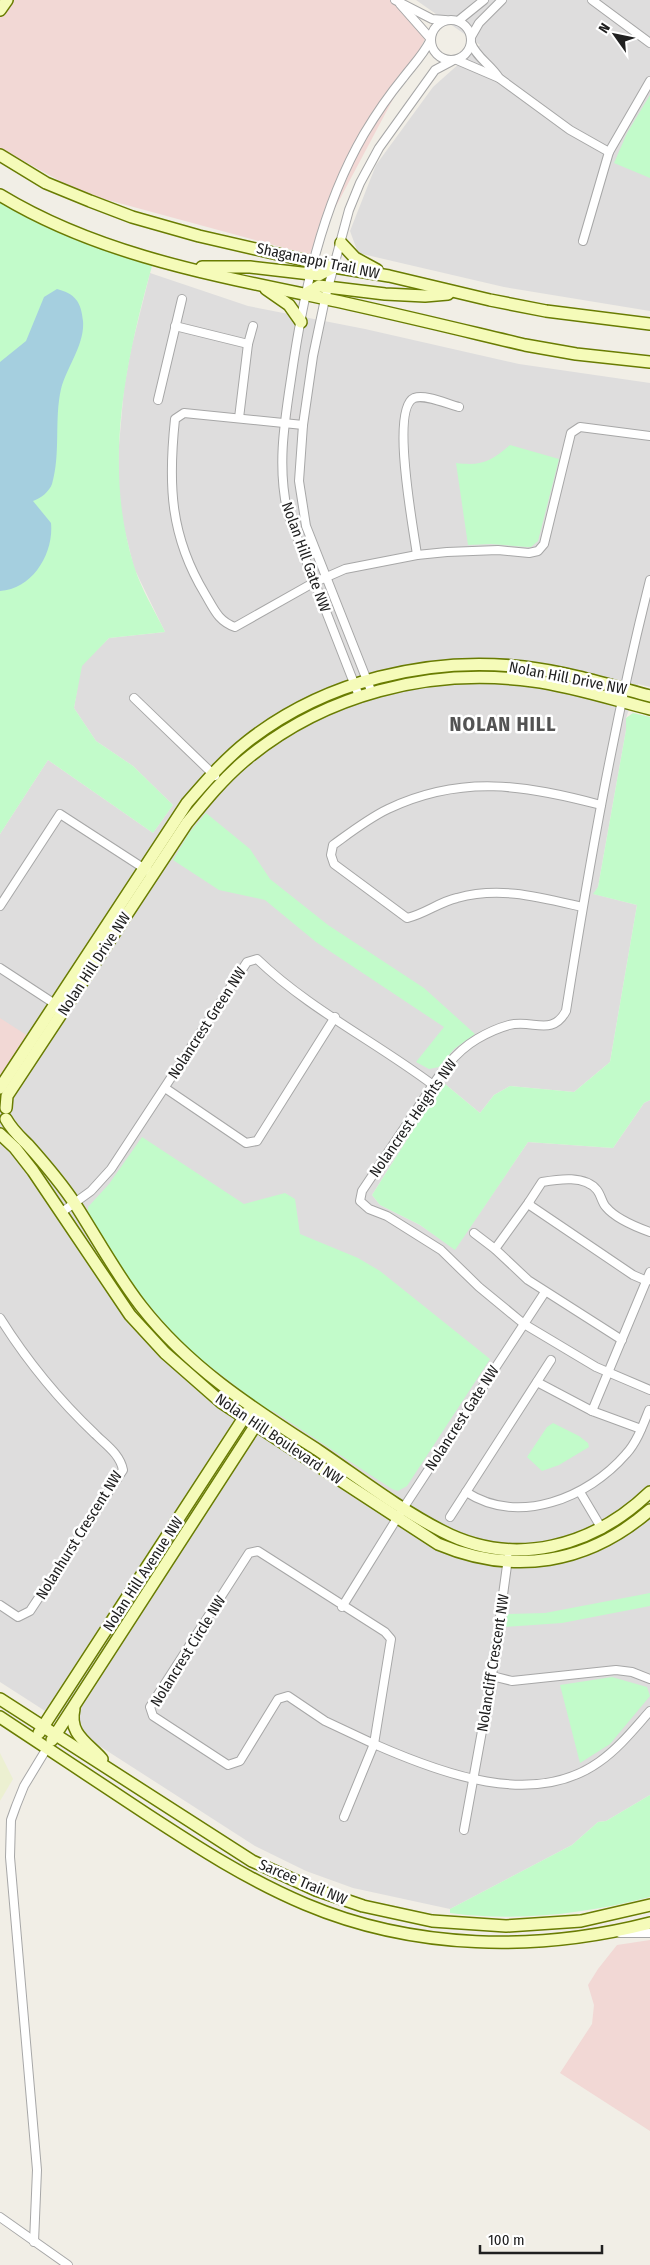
<svg xmlns="http://www.w3.org/2000/svg" width="650" height="2265" font-family="'Fira Sans Condensed',sans-serif">
	<rect width="100%" height="100%" fill="#f1eee6"/>
	<g fill="#dedddd">
		<path d="M 416,0 L 650,0 L 650,311 L 504,287 L 358,253 L 350,231 L 376,165 L 433,87 L 480,45 Z"/>
		<path d="M 150,273 L 248,306 L 365,329 L 519,364 L 650,383 L 650,687 L 638,684 L 626,718 L 626,730 L 598,887 L 594,894 L 637,905 L 610,1062 L 574,1092 L 510,1086 L 494,1095 L 480,1113 L 445,1084 L 439,1089 L 372,1195 L 380,1205 L 420,1225 L 455,1249 L 528,1142 L 613,1148 L 644,1103 L 650,1100 L 650,1795 L 606,1821 L 598,1822 L 572,1845 L 450,1909 L 353,1888 L 306,1871 L 255,1846 L 0,1682 L 0,834 L 48,760 L 153,833 L 173,805 L 133,766 L 96,741 L 74,708 L 81,666 L 109,638 L 165,632 L 134,568 L 124,528 L 118,491 L 119,445 L 124,388 L 131,349 Z"/>
	</g>
	<g fill="#f2d8d5">
		<path d="M 7,0 L 395,0 L 425,39 L 310,255 L 82,193 L 0,148 L 0,10 Z"/>
		<path d="M 0,1018 L 28,1036 L 0,1078 Z"/>
		<path d="M 650,1940 L 650,2131 L 560,2073 L 592,2024 L 594,2005 L 588,1985 L 598,1969 L 617,1945 Z"/>
	</g>
	<path fill="#ecf0d1" d="M 0,1753 L 13,1779 L 0,1801 Z"/>
	<g fill="#c2fbca">
		<path d="M 650,95 L 650,178 L 614,163 L 627,133 Z"/>
		<path d="M 0,202 C 47,232 100,250 152,266 C 125,363 103,467 134,566 C 141,589 155,611 165,632 L 109,638 L 82,666 L 74,708 L 96,741 L 133,766 L 173,805 L 153,833 L 48,760 L 0,834 Z"/>
		<path d="M 510,445 L 559,459 L 538,541 L 531,547 L 527,547 L 491,544 L 468,545 L 456,463 C 482,466 490,462 510,445 Z"/>
		<path d="M 633,713 L 650,717 L 650,1100 L 644,1103 L 613,1148 L 528,1142 L 455,1250 L 420,1225 L 380,1205 L 372,1195 L 439,1089 L 445,1084 L 480,1113 L 494,1095 L 510,1086 L 574,1092 L 610,1062 L 637,905 L 593,894 L 598,887 L 626,730 L 626,718 Z"/>
		<path d="M 206,813 L 250,849 L 270,879 L 328,925 L 424,988 L 475,1034 L 454,1049 L 439,1067 L 429,1069 L 416,1062 L 444,1027 L 316,942 L 265,900 L 219,890 L 173,860 L 189,833 Z"/>
		<path d="M 142,1137 L 244,1204 L 285,1193 L 295,1199 L 300,1234 L 358,1258 L 380,1271 L 490,1359 L 407,1486 L 398,1491 L 392,1489 L 273,1411 L 267,1410 L 199,1358 L 178,1339 L 130,1283 L 88,1216 L 88,1207 L 109,1184 Z"/>
		<path d="M 553,1423 L 579,1436 L 588,1443 L 589,1447 L 559,1465 L 542,1471 L 527,1457 L 547,1427 Z"/>
		<path d="M 650,1593 L 650,1606 L 562,1623 L 505,1627 L 507,1614 L 545,1613 Z"/>
		<path d="M 612,1677 L 647,1687 L 650,1696 L 610,1744 L 580,1763 L 560,1685 Z"/>
		<path d="M 650,1795 L 650,1897 C 585,1914 517,1922 450,1913 L 450,1909 L 572,1845 L 598,1822 L 606,1821 Z"/>
	</g>
	<path fill="#a5cfdf" d="M 57,289 C 75,294 81,301 83,321 C 85,344 67,367 61,389 C 54,420 61,453 52,484 C 49,492 41,498 33,501 L 51,523 C 54,553 33,589 0,591 L 0,362 L 26,341 L 44,297 Z"/>
	<g fill="none" stroke-linecap="round" stroke-linejoin="round">
		<g stroke="#a7a7a7" stroke-width="10">
			<g id="street">
				<path d="M 395,0 L 432,19 L 445,20"/>
				<path d="M 592,0 L 650,43"/>
				<path d="M 400,4 L 430,38"/>
				<circle cx="451" cy="40" r="20"/>
				<path d="M 458,21 L 484,0"/>
				<path d="M 471,37 L 479,23 L 502,0"/>
				<path d="M 471,43 C 476,57 491,65 499,78"/>
				<path d="M 457,60 L 499,78 L 570,130 L 609,152"/>
				<path d="M 583,241 L 609,152 L 650,81"/>
				<path d="M 175,326 L 248,344"/>
				<path d="M 158,400 L 182,299"/>
				<path d="M 239,418 L 248,344 L 253,326"/>
				<path d="M 303,425 L 184,413 L 175,419 C 168,485 170,536 205,594 C 214,609 218,621 235,627 L 313,583 L 345,569 L 417,555 L 447,552 L 498,550 L 529,553 L 538,551 L 544,544 L 571,433 L 580,427 L 650,436"/>
				<path d="M 417,555 C 414,531 390,409 414,398 C 426,394 447,404 459,407"/>
				<path d="M 650,580 C 614,722 589,866 566,1011 C 552,1037 533,1019 509,1025 C 498,1028 487,1033 477,1039 C 448,1056 432,1087 413,1115 C 396,1140 379,1166 362,1191 L 360,1201 L 369,1209 L 387,1216 L 441,1250 L 479,1287 L 524,1324 L 596,1367 L 650,1390"/>
				<path d="M 372,693 L 306,526 L 299,481 L 303,425 L 313,356 L 325,299 L 349,210 L 360,183 L 379,148 L 435,70 L 452,61"/>
				<path d="M 359,696 L 288,514 C 277,468 284,425 291,379 C 303,295 321,208 364,134 C 376,114 389,95 403,78 C 412,66 423,55 430,41"/>
				<path d="M 134,698 L 215,776"/>
				<path d="M 0,906 L 60,814 L 148,871"/>
				<path d="M 582,907 C 539,897 500,886 457,898 C 439,902 425,914 407,918 L 334,864 L 331,855 L 333,845 C 351,832 369,818 388,809 C 462,774 525,785 601,805"/>
				<path d="M 0,968 L 55,1004"/>
				<path d="M 165,1088 L 246,1143 L 257,1141 L 335,1017"/>
				<path d="M 62,1212 L 91,1191 L 111,1169 L 247,962 L 257,959 C 309,1009 376,1042 433,1085"/>
				<path d="M 474,1233 L 495,1249 L 528,1280 L 622,1340"/>
				<path d="M 495,1249 L 529,1202"/>
				<path d="M 647,1281 L 633,1275 L 531,1206 L 529,1202 L 542,1182 C 559,1179 585,1175 597,1190 C 601,1195 602,1203 606,1207 C 616,1219 636,1227 650,1232"/>
				<path d="M 0,1318 C 27,1361 59,1400 95,1434 C 106,1445 120,1454 123,1470 L 30,1611 L 18,1617 L 0,1605"/>
				<path d="M 537,1382 L 592,1411 L 641,1429"/>
				<path d="M 592,1411 L 650,1272"/>
				<path d="M 466,1492 C 519,1526 588,1498 626,1454 C 637,1442 643,1425 649,1410"/>
				<path d="M 580,1492 L 602,1529"/>
				<path d="M 450,1517 L 551,1360"/>
				<path d="M 258,1551 L 385,1632 L 391,1639 L 374,1744 L 325,1721 L 288,1696 L 278,1699 L 240,1761 L 228,1765 L 153,1716 L 150,1707 L 249,1553 Z"/>
				<path d="M 342,1607 L 404,1507 L 545,1292"/>
				<path d="M 492,1676 L 512,1681 L 616,1670 L 632,1672 L 650,1679"/>
				<path d="M 344,1817 L 374,1744 C 440,1773 533,1809 599,1762 C 619,1748 634,1729 650,1711"/>
				<path d="M 464,1830 L 492,1676 L 508,1558"/>
				<path d="M 620,1933 L 650,1933"/>
				<path d="M 0,2217 L 68,2265"/>
				<path d="M 34,2242 L 37,2170 L 10,1857 L 11,1820 L 16,1806 L 24,1786 L 47,1748"/>
			</g>
		</g>
		<g stroke="#697c02" stroke-width="14">
			<g id="secondary">
				<path d="M 0,10 L 7,0"/>
				<path d="M 0,155 L 46,183 L 90,201 L 132,217 L 199,236 L 334,267 L 389,276 L 490,300 L 546,311 L 650,324"/>
				<path d="M 0,195 C 94,252 202,273 308,295 C 380,310 453,328 525,345 L 576,354 L 650,362"/>
				<path d="M 341,243 L 355,258 L 377,270"/>
				<path d="M 202,267 L 250,267 L 319,275 L 334,267"/>
				<path d="M 266,289 L 289,305 L 301,322"/>
				<path d="M 305,294 L 319,286 L 385,294 L 425,296 L 448,294"/>
				<path d="M 0,1088 L 187,803 C 206,781 225,759 248,741 C 325,681 428,656 524,667 C 567,672 609,685 650,696"/>
				<path d="M 6,1108 L 7,1096 L 187,823 C 205,801 222,780 243,762 C 323,694 430,667 533,681 C 572,686 611,699 650,709"/>
				<path d="M 6,1119 C 12,1130 20,1137 28,1145 C 44,1163 62,1184 75,1204 C 97,1238 116,1274 141,1306 C 190,1369 254,1409 319,1451 C 359,1478 399,1509 442,1531 C 515,1569 594,1546 650,1492"/>
				<path d="M 0,1134 L 15,1148 L 33,1171 L 130,1315 L 165,1353 L 222,1403 L 438,1544 C 514,1576 588,1564 650,1510"/>
				<path d="M 0,1699 L 252,1861 L 316,1890 L 363,1906 L 432,1921 L 506,1926 L 581,1921 L 650,1905"/>
				<path d="M 74,1709 C 68,1734 88,1743 102,1759"/>
				<path d="M 0,1717 C 48,1749 97,1781 145,1813 C 197,1847 248,1880 305,1904 C 414,1950 537,1952 650,1923"/>
				<path d="M 39,1733 L 247,1413"/>
				<path d="M 52,1740 L 259,1420"/>
			</g>
		</g>
		<use href="#street" stroke="#fff" stroke-width="8"/>
		<use href="#secondary" stroke="#f5fbb9" stroke-width="11"/>
	</g>
	<g text-anchor="middle" dominant-baseline="central" stroke-width="5" stroke-linejoin="round" paint-order="stroke">
		<g font-size="15" fill="#202020" stroke="#fff">
			<text transform="translate(318 261) rotate(12)">Shaganappi Trail NW</text>
			<text transform="translate(306 557) rotate(70)">Nolan Hill Gate NW</text>
			<text transform="translate(568 678) rotate(11)">Nolan Hill Drive NW</text>
			<text transform="translate(94 964) rotate(-57)">Nolan Hill Drive NW</text>
			<text transform="translate(207 1023) rotate(-57)">Nolancrest Green NW</text>
			<text transform="translate(413 1118) rotate(-55)">Nolancrest Heights NW</text>
			<text transform="translate(462 1418) rotate(-57)">Nolancrest Gate NW</text>
			<text transform="translate(279 1439) rotate(34)">Nolan Hill Boulevard NW</text>
			<text transform="translate(79 1535) rotate(-58)">Nolanhurst Crescent NW</text>
			<text transform="translate(143 1574) rotate(-57)">Nolan Hill Avenue NW</text>
			<text transform="translate(188 1651) rotate(-58)">Nolancrest Circle NW</text>
			<text transform="translate(493 1663) rotate(-81)">Nolancliff Crescent NW</text>
			<text transform="translate(303 1882) rotate(23)">Sarcee Trail NW</text>
		</g>
		<g font-size="20" font-weight="bold" letter-spacing="1" fill="#535353" stroke="#fff">
			<text x="503" y="724">NOLAN HILL</text>
		</g>
	</g>
	<g transform="translate(615 35) rotate(303)" stroke="#ffffff" stroke-width="4" paint-order="stroke">
	<path d="M0-4L9 19L0 12L-9 19Z" fill="#202020"/>
	<text y="-8" font-size="14" font-weight="bold" text-anchor="middle" fill="#202020">N</text>
	</g>
	<path d="M480 2245v8h122v-8" fill="none" stroke="#202020" stroke-width="2.5"/>
	<text x="488" y="2245" font-size="15" fill="#202020" stroke="#ffffff" stroke-width="4" paint-order="stroke">100 m</text>
</svg>
